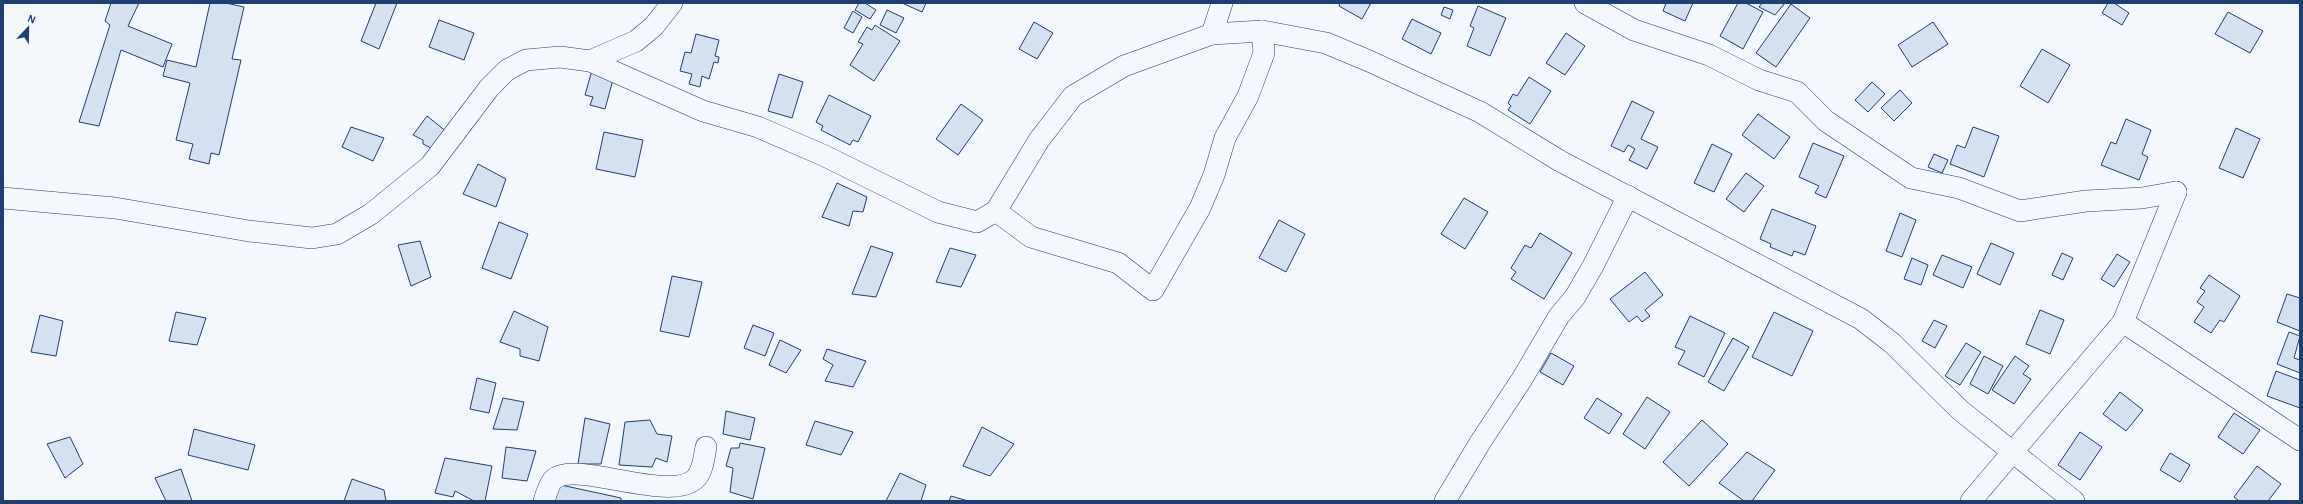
<svg xmlns="http://www.w3.org/2000/svg" width="2303" height="504" font-family="'Alegreya Sans',sans-serif">
	<rect width="100%" height="100%" fill="#f4f7fb"/>
	<g fill="#d5e0f0" stroke="#1d3f73">
		<path d="M 111,3 L 139,3 L 128,26 L 172,44 L 163,67 L 121,50 L 99,126 L 79,122 L 110,25 L 105,21 Z"/>
		<path d="M 210,3 L 226,3 L 244,7 L 232,59 L 241,60 L 219,155 L 211,153 L 209,164 L 189,159 L 193,144 L 176,140 L 190,83 L 163,76 L 167,60 L 196,67 Z"/>
		<path d="M 376,3 L 397,3 L 379,49 L 361,41 Z"/>
		<path d="M 859,3 L 865,3 L 876,10 L 870,19 L 855,10 Z"/>
		<path d="M 902,3 L 926,3 L 922,12 Z"/>
		<path d="M 1340,3 L 1371,3 L 1362,19 L 1339,6 Z"/>
		<path d="M 1666,3 L 1693,3 L 1685,21 L 1663,11 Z"/>
		<path d="M 1738,3 L 1746,3 L 1763,12 L 1743,49 L 1720,36 Z"/>
		<path d="M 1762,3 L 1785,3 L 1775,15 L 1759,7 Z"/>
		<path d="M 2108,3 L 2114,3 L 2129,13 L 2122,25 L 2102,13 Z"/>
		<path d="M 1791,4 L 1810,18 L 1776,67 L 1756,53 Z"/>
		<path d="M 1478,6 L 1506,18 L 1490,56 L 1467,46 L 1474,28 L 1470,26 Z"/>
		<path d="M 1444,7 L 1453,10 L 1450,19 L 1441,15 Z"/>
		<path d="M 887,10 L 904,18 L 896,33 L 880,25 Z"/>
		<path d="M 853,11 L 862,17 L 853,33 L 844,28 Z"/>
		<path d="M 2228,12 L 2263,31 L 2250,53 L 2215,34 Z"/>
		<path d="M 1412,19 L 1441,33 L 1431,54 L 1402,39 Z"/>
		<path d="M 439,20 L 474,33 L 464,60 L 429,47 Z"/>
		<path d="M 1034,22 L 1053,33 L 1037,59 L 1019,49 Z"/>
		<path d="M 1933,22 L 1948,44 L 1912,67 L 1898,45 Z"/>
		<path d="M 875,25 L 900,41 L 874,81 L 850,65 L 863,44 L 858,42 L 867,27 L 872,30 Z"/>
		<path d="M 1566,33 L 1585,46 L 1565,75 L 1546,63 Z"/>
		<path d="M 696,34 L 719,40 L 715,56 L 719,57 L 718,63 L 714,62 L 709,79 L 702,76 L 700,87 L 689,84 L 692,74 L 680,71 L 685,52 L 691,53 Z"/>
		<path d="M 2042,49 L 2070,65 L 2048,103 L 2020,86 Z"/>
		<path d="M 592,70 L 614,76 L 605,109 L 590,105 L 593,97 L 585,95 Z"/>
		<path d="M 779,74 L 803,82 L 792,118 L 768,111 Z"/>
		<path d="M 1529,77 L 1551,91 L 1530,124 L 1508,110 L 1511,106 L 1508,103 L 1513,94 L 1517,96 Z"/>
		<path d="M 1872,82 L 1885,94 L 1868,112 L 1855,100 Z"/>
		<path d="M 1900,90 L 1912,103 L 1894,121 L 1881,108 Z"/>
		<path d="M 829,95 L 871,116 L 858,142 L 853,140 L 850,145 L 821,130 L 823,126 L 816,122 Z"/>
		<path d="M 1632,101 L 1654,112 L 1641,139 L 1658,147 L 1647,169 L 1629,160 L 1635,149 L 1628,145 L 1624,152 L 1611,146 Z"/>
		<path d="M 961,104 L 983,120 L 958,155 L 936,139 Z"/>
		<path d="M 1758,114 L 1790,137 L 1774,159 L 1742,135 Z"/>
		<path d="M 427,116 L 447,132 L 433,149 L 423,144 L 423,140 L 413,135 Z"/>
		<path d="M 2126,119 L 2151,130 L 2142,154 L 2148,157 L 2139,180 L 2101,165 L 2111,142 L 2116,144 Z"/>
		<path d="M 351,127 L 384,138 L 373,161 L 342,147 Z"/>
		<path d="M 1973,127 L 1999,136 L 1984,177 L 1950,164 L 1957,145 L 1965,148 Z"/>
		<path d="M 2236,128 L 2260,139 L 2243,178 L 2219,168 Z"/>
		<path d="M 604,132 L 643,140 L 635,177 L 596,169 Z"/>
		<path d="M 1813,143 L 1844,156 L 1826,198 L 1815,193 L 1819,186 L 1799,177 Z"/>
		<path d="M 1712,144 L 1732,154 L 1714,192 L 1694,183 Z"/>
		<path d="M 1934,154 L 1948,160 L 1942,173 L 1928,167 Z"/>
		<path d="M 478,164 L 506,179 L 496,207 L 463,194 Z"/>
		<path d="M 1746,173 L 1764,186 L 1744,212 L 1726,199 Z"/>
		<path d="M 837,183 L 867,197 L 863,212 L 853,211 L 849,226 L 822,217 Z"/>
		<path d="M 1464,198 L 1488,212 L 1465,249 L 1441,234 Z"/>
		<path d="M 1772,209 L 1816,226 L 1805,255 L 1794,251 L 1792,256 L 1770,247 L 1771,244 L 1760,239 Z"/>
		<path d="M 1900,213 L 1916,220 L 1902,257 L 1886,251 Z"/>
		<path d="M 1279,220 L 1305,234 L 1286,272 L 1259,258 Z"/>
		<path d="M 499,222 L 528,234 L 511,279 L 482,268 Z"/>
		<path d="M 1540,233 L 1572,253 L 1544,299 L 1511,279 L 1516,272 L 1511,268 L 1525,245 L 1531,248 Z"/>
		<path d="M 420,241 L 431,277 L 411,286 L 398,245 Z"/>
		<path d="M 1991,243 L 2014,253 L 2000,285 L 1977,274 Z"/>
		<path d="M 871,246 L 893,253 L 876,297 L 852,294 Z"/>
		<path d="M 950,248 L 976,255 L 961,287 L 936,282 Z"/>
		<path d="M 2062,253 L 2073,258 L 2063,280 L 2052,275 Z"/>
		<path d="M 2117,254 L 2130,262 L 2114,287 L 2101,279 Z"/>
		<path d="M 1942,255 L 1972,267 L 1963,288 L 1933,275 Z"/>
		<path d="M 1912,258 L 1928,265 L 1921,285 L 1904,279 Z"/>
		<path d="M 1645,272 L 1663,295 L 1645,310 L 1650,316 L 1642,322 L 1637,316 L 1629,322 L 1610,299 Z"/>
		<path d="M 2209,275 L 2240,296 L 2224,322 L 2220,320 L 2211,333 L 2194,322 L 2204,307 L 2197,302 L 2205,291 L 2200,288 Z"/>
		<path d="M 672,276 L 702,282 L 689,337 L 660,331 Z"/>
		<path d="M 2287,294 L 2300,298 L 2300,331 L 2277,322 Z"/>
		<path d="M 2040,310 L 2064,320 L 2050,354 L 2026,344 Z"/>
		<path d="M 514,311 L 548,327 L 539,361 L 520,356 L 520,349 L 500,342 Z"/>
		<path d="M 176,312 L 206,318 L 197,345 L 169,341 Z"/>
		<path d="M 1774,312 L 1813,331 L 1792,376 L 1752,357 Z"/>
		<path d="M 40,315 L 63,321 L 56,356 L 31,352 Z"/>
		<path d="M 1690,316 L 1725,333 L 1704,377 L 1678,364 L 1685,351 L 1675,347 Z"/>
		<path d="M 1934,320 L 1947,326 L 1935,348 L 1922,341 Z"/>
		<path d="M 753,325 L 774,333 L 765,356 L 744,348 Z"/>
		<path d="M 2289,332 L 2300,336 L 2294,358 L 2300,360 L 2300,373 L 2277,364 Z"/>
		<path d="M 1733,338 L 1749,347 L 1724,391 L 1708,382 Z"/>
		<path d="M 780,340 L 801,350 L 786,373 L 769,365 Z"/>
		<path d="M 1966,343 L 1981,352 L 1960,385 L 1945,376 Z"/>
		<path d="M 827,349 L 866,361 L 853,387 L 825,381 L 833,365 L 823,359 Z"/>
		<path d="M 1551,353 L 1574,366 L 1563,385 L 1540,372 Z"/>
		<path d="M 1984,356 L 2003,366 L 1988,394 L 1970,384 Z"/>
		<path d="M 2015,356 L 2029,366 L 2023,374 L 2031,379 L 2014,404 L 1992,390 Z"/>
		<path d="M 2276,371 L 2300,380 L 2300,408 L 2267,396 Z"/>
		<path d="M 477,378 L 496,383 L 489,413 L 470,409 Z"/>
		<path d="M 2120,392 L 2143,410 L 2126,431 L 2103,414 Z"/>
		<path d="M 1647,397 L 1670,412 L 1645,449 L 1623,434 Z"/>
		<path d="M 503,398 L 524,402 L 517,430 L 493,429 Z"/>
		<path d="M 1597,398 L 1622,414 L 1609,434 L 1584,418 Z"/>
		<path d="M 726,411 L 755,418 L 750,440 L 723,434 Z"/>
		<path d="M 2234,413 L 2260,430 L 2243,454 L 2218,437 Z"/>
		<path d="M 585,418 L 610,424 L 601,464 L 578,464 Z"/>
		<path d="M 650,420 L 657,434 L 672,436 L 667,462 L 656,458 L 652,467 L 619,465 L 625,422 Z"/>
		<path d="M 1702,420 L 1728,444 L 1689,486 L 1663,462 Z"/>
		<path d="M 815,421 L 853,432 L 841,455 L 806,445 Z"/>
		<path d="M 982,427 L 1014,444 L 990,476 L 963,466 Z"/>
		<path d="M 194,429 L 255,445 L 248,470 L 188,455 Z"/>
		<path d="M 2080,432 L 2102,447 L 2080,480 L 2058,465 Z"/>
		<path d="M 70,437 L 83,464 L 65,478 L 47,444 Z"/>
		<path d="M 740,443 L 765,448 L 753,499 L 730,492 L 733,468 L 726,466 L 731,448 L 739,448 Z"/>
		<path d="M 506,447 L 536,451 L 527,481 L 502,478 Z"/>
		<path d="M 1747,452 L 1775,470 L 1752,501 L 1744,501 L 1719,483 Z"/>
		<path d="M 2170,453 L 2190,465 L 2180,482 L 2160,470 Z"/>
		<path d="M 445,458 L 492,466 L 485,501 L 474,501 L 455,491 L 453,497 L 435,493 Z"/>
		<path d="M 2257,466 L 2281,484 L 2268,501 L 2239,501 L 2234,497 Z"/>
		<path d="M 181,469 L 192,501 L 166,501 L 155,478 Z"/>
		<path d="M 900,473 L 926,485 L 921,501 L 886,501 Z"/>
		<path d="M 352,479 L 384,490 L 386,501 L 344,501 Z"/>
		<path d="M 561,485 L 621,498 L 621,501 L 552,501 Z"/>
		<path d="M 951,496 L 968,501 L 949,501 Z"/>
	</g>
	<g fill="none" stroke-linecap="round" stroke-linejoin="round">
		<g stroke="#1d3f73" stroke-width="22">
			<g id="minor">
				<path d="M 1585,3 L 1634,30 L 1709,55 L 1759,80 L 1797,92 L 1826,121 L 1911,178 L 1959,188 L 2020,211 L 2086,201 L 2142,198 L 2176,192"/>
				<path d="M 1212,34 L 1222,3"/>
				<path d="M 590,61 L 636,41 L 654,26 L 672,3"/>
				<path d="M 3,198 L 115,208 L 249,231 L 312,238 L 337,234 L 371,214 L 430,166 L 489,88 L 507,70 L 526,60 L 560,57 L 590,61 L 703,111 L 758,127 L 825,156 L 938,212 L 977,222 L 996,211 L 1039,140 L 1073,96 L 1124,66 L 1212,34 L 1262,31 L 1326,43 L 1369,61 L 1480,112 L 1560,161 L 1861,319 L 1892,343 L 1960,410 L 2074,501"/>
				<path d="M 996,211 L 1031,237 L 1118,263 L 1153,290 L 1200,208 L 1214,175 L 1225,138 L 1248,96 L 1264,53 L 1262,31"/>
				<path d="M 2123,322 L 2300,440"/>
				<path d="M 544,501 C 546,495 549,483 554,479 C 576,460 669,503 695,479 C 703,472 704,457 706,447"/>
				<path d="M 1445,501 L 1481,441 L 1522,379 L 1559,316 L 1575,297 L 1593,266 L 1628,196"/>
				<path d="M 1971,501 L 2123,322 L 2176,192"/>
			</g>
		</g>
		<use href="#minor" stroke="#f4f7fb" stroke-width="21"/>
	</g>
	<rect width="2303" height="504" fill="none" stroke="#1d3f73" stroke-width="8"/>
	<g transform="translate(28 28) rotate(22)" stroke="#f4f7fb" stroke-width="3" paint-order="stroke">
	<path d="M0-3L7 15L0 10L-7 15Z" fill="#1d3f73"/>
	<text y="-6" font-size="11" font-weight="bold" text-anchor="middle" fill="#1d3f73">N</text>
	</g>
</svg>
